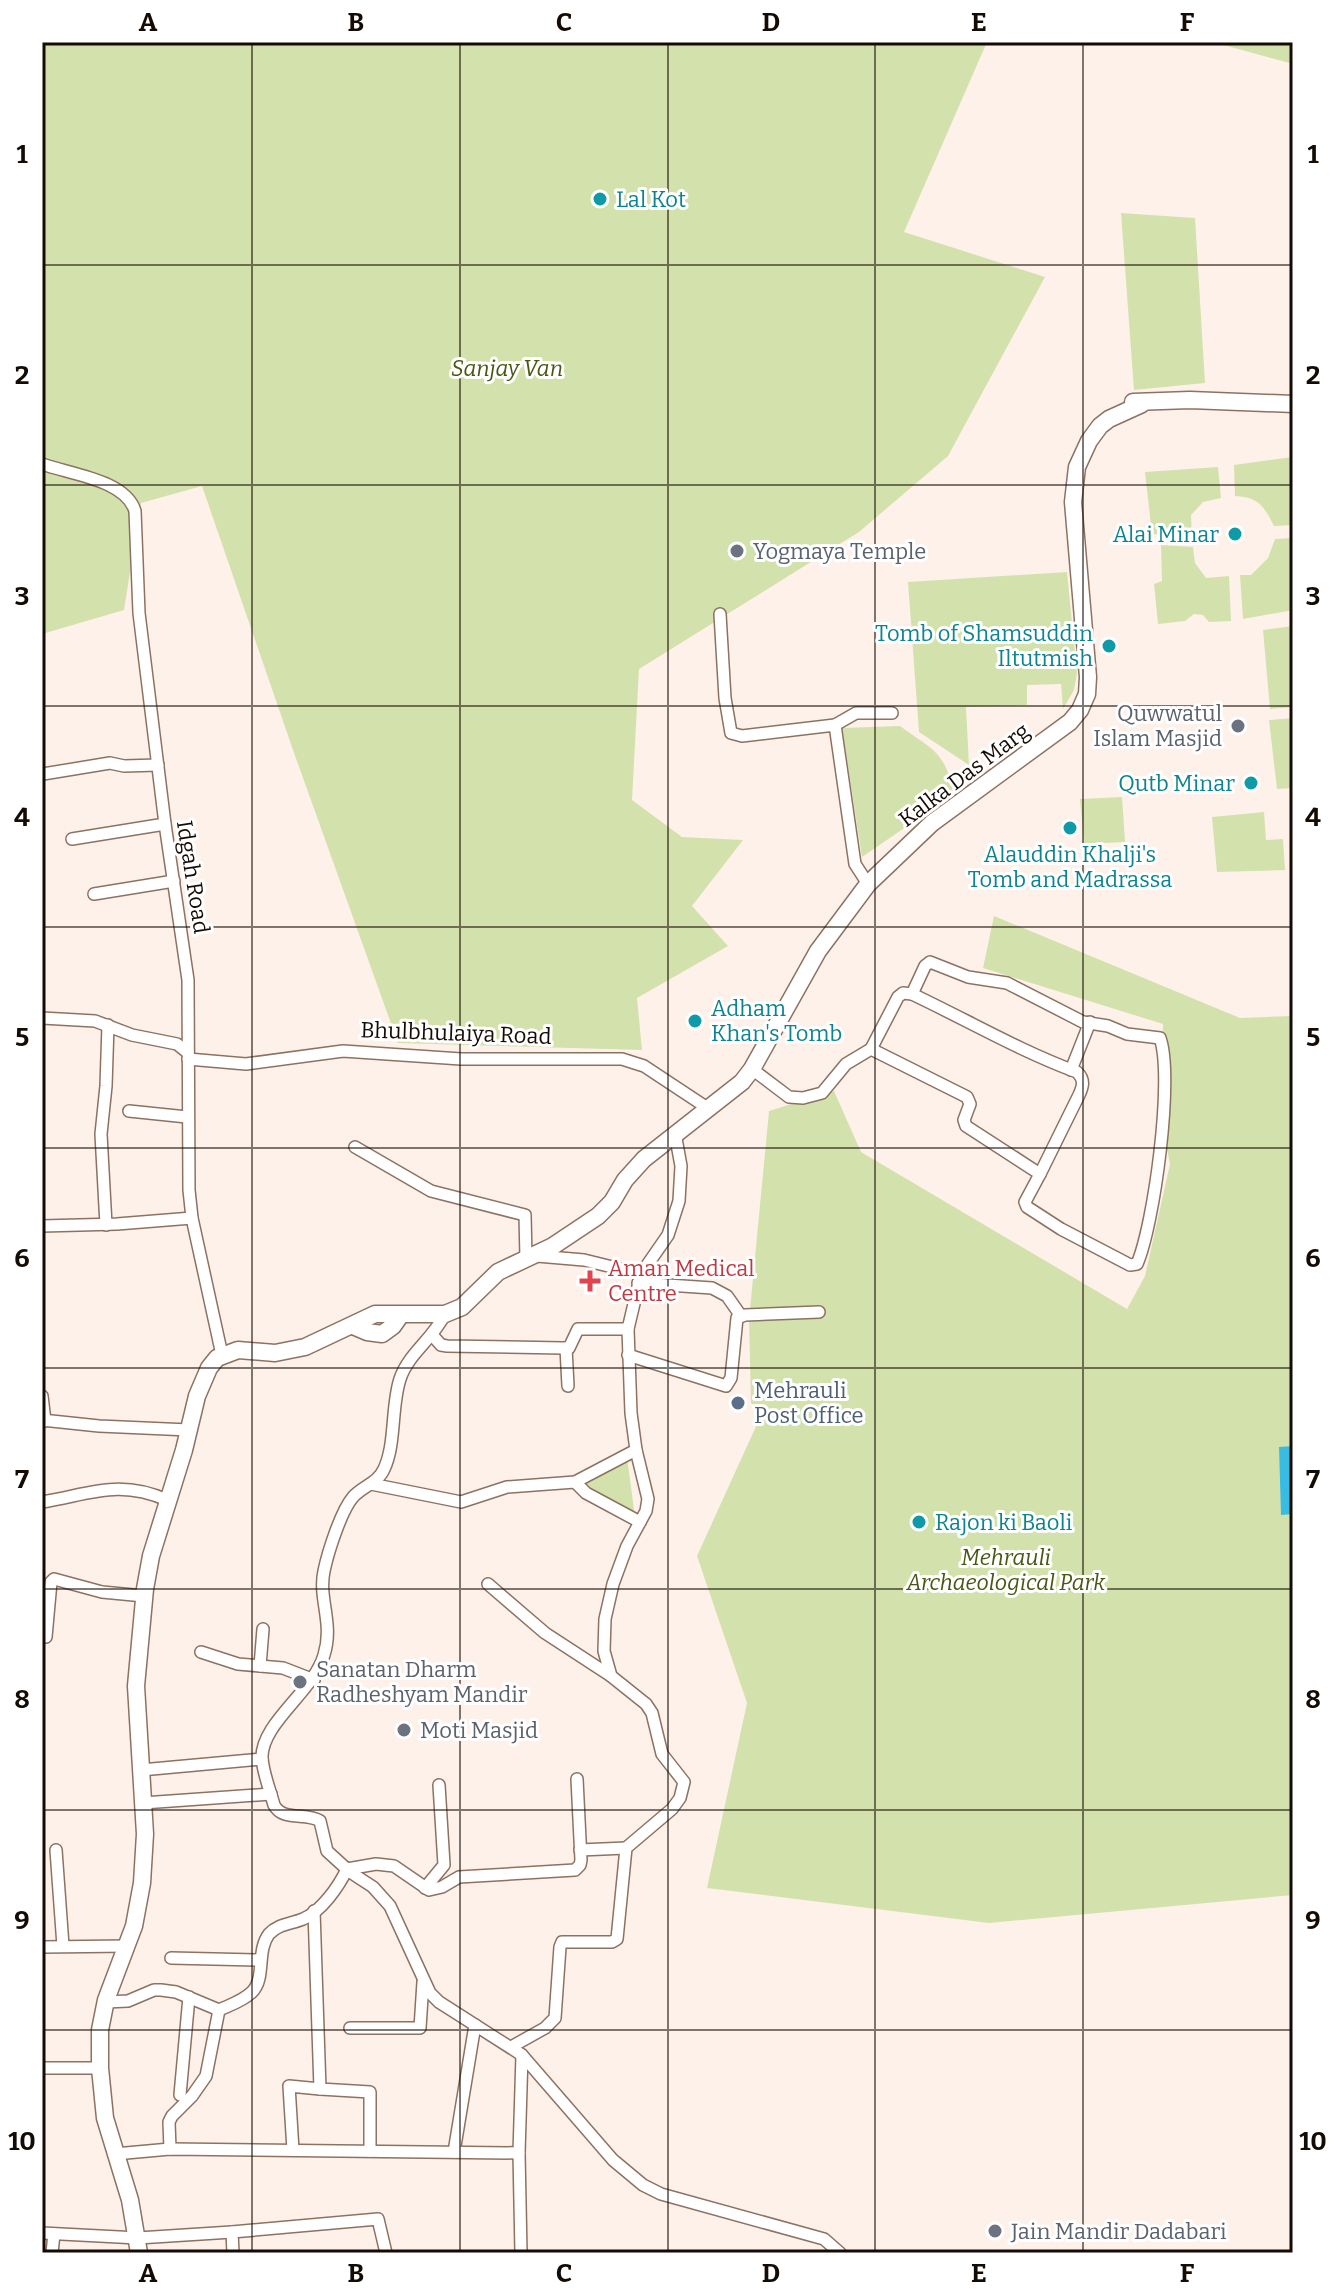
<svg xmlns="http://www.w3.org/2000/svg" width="1335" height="2295" font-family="Bitter,serif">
	<rect width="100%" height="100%" fill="#fef1ea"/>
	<g fill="#d3e2ac">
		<path d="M 42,42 L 987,42 L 904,232 L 1045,277 L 948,456 L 859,532 L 639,669 L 632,800 L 682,837 L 743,840 L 692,906 L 728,946 L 637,998 L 642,1050 L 398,1043 L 293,750 L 202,486 L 141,503 L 124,610 L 42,634 Z"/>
		<path d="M 1214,42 L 1293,42 L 1293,64 L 1216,43 Z"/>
		<path d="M 1121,213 L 1195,218 L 1205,383 L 1134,390 Z"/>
		<path d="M 1293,457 L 1293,525 L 1274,526 C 1264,506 1258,497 1235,496 L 1234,465 Z"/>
		<path d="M 1218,467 L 1221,498 L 1203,502 L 1191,515 L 1192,536 L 1152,534 L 1145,472 Z"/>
		<path d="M 1293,538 L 1293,610 L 1243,619 L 1240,575 L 1251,575 L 1268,558 L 1275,539 Z"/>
		<path d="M 1161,545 L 1193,547 L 1195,563 L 1206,578 L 1229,576 L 1231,621 L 1209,622 L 1203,615 L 1194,614 L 1185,621 L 1158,624 L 1154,584 L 1162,581 Z"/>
		<path d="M 1067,572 L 1077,673 L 1074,690 L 1063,709 L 1061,684 L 1027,685 L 1027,705 L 966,707 L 969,765 L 919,732 L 908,582 Z"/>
		<path d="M 1293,626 L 1293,707 L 1270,709 L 1263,630 Z"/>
		<path d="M 1293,718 L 1293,788 L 1277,789 L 1269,720 Z"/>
		<path d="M 900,726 C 933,750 945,751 954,794 L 862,857 L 842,728 Z"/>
		<path d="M 1122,797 L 1125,842 L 1084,844 L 1080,799 Z"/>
		<path d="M 1264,812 L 1266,840 L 1283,839 L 1285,870 L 1217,872 L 1212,817 Z"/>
		<path d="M 994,916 L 1240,1018 L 1293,1016 L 1293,1895 L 989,1923 L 707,1888 L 747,1703 L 697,1556 L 763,1411 L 751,1403 L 749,1320 L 769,1111 L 834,1091 L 861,1152 L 1127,1309 L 1145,1276 L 1170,1164 L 1160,1113 L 1163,1024 L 983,968 Z"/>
		<path d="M 627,1457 L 635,1517 L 581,1487 L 583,1477 Z"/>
	</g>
	<path fill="#39bce3" d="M 1293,1446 L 1293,1514 L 1281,1515 L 1279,1447 Z"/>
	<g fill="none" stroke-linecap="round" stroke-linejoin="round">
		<g stroke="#8d7261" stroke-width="14">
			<g id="street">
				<path d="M 42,464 C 70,474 126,480 135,511 L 139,613 L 165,824 L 188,980 L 189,1190 L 192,1218 L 222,1355"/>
				<path d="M 720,614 L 725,698 L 731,733 L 742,736 L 835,725 L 855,864 L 868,884"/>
				<path d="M 835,725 L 856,713 L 892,713"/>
				<path d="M 43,774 L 110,763 L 124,766 L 158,765"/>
				<path d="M 72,839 L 165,824"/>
				<path d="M 94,894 L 174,881"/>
				<path d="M 42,1018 L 95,1021 L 132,1035 L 177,1044 L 187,1052"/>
				<path d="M 871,1049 L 967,1097 L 970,1104 L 964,1120 L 966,1126 L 1040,1174 L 1025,1202 L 1027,1207 L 1061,1229 L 1130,1265 L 1137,1264 C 1154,1225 1174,1077 1160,1038 L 1127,1034 L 1108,1026 L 1083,1022 L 1007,983 L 968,977 L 930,962 L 925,966 L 912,994"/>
				<path d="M 188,1059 L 246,1064 L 343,1051 L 461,1059 L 622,1059 L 644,1066 L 709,1109"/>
				<path d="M 752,1069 L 789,1097 L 803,1098 L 822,1093 L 846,1064 L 871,1049 L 898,997 L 903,993 L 912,994 C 967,1020 1020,1051 1077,1072 C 1085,1080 1083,1086 1079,1095 L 1040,1174"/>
				<path d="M 1071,1070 L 1090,1022"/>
				<path d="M 129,1111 L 187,1117"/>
				<path d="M 355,1147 L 431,1191 L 525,1215 L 526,1258"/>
				<path d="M 106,1225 L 101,1134 L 106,1086 L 108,1025"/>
				<path d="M 42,1226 L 117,1224 L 192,1218"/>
				<path d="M 537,1256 L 584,1260 L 641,1274"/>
				<path d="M 638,1283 L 712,1288 L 727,1296 L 741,1316"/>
				<path d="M 445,1314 C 433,1339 408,1354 400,1379 C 391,1406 396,1444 384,1469 C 378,1483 363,1486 353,1497 C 341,1511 328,1552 324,1571 C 318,1599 334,1623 324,1655 C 314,1691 261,1723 262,1758 C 263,1773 270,1790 274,1805 C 283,1822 306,1812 320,1821 L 327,1851 L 350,1872 L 373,1887 L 390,1906 L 430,1993 L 439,2002 L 522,2055 L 613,2160 L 643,2185 L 661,2194 L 824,2239 L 840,2253"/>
				<path d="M 433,1336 L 441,1345 L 447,1346 L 563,1348 L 569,1348 L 578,1329 L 628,1329"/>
				<path d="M 566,1348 L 568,1386"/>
				<path d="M 628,1355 L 726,1386 L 731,1378 L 737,1318 L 745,1315 L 819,1312"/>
				<path d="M 42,1396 L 45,1421"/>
				<path d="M 42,1420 L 99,1426 L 189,1430"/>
				<path d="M 575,1482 L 586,1493 L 640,1522"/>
				<path d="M 371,1484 L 461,1502 L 507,1487 L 575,1482 L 636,1450"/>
				<path d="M 42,1502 C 91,1494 119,1479 167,1500"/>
				<path d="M 488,1584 L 545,1633 L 611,1676"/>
				<path d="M 42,1636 L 46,1637 L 51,1582 L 54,1579 L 102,1592 L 144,1596"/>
				<path d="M 201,1652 L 238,1664 L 283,1668 L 314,1680"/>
				<path d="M 260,1666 L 263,1629"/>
				<path d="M 141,1770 L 262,1759"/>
				<path d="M 143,1803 L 271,1794"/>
				<path d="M 56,1850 L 63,1946"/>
				<path d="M 580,1850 L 626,1848"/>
				<path d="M 425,1888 L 444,1865 L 439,1785"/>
				<path d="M 314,1911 L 320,2089 L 370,2092 L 370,2151"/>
				<path d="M 42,1947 L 128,1946"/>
				<path d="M 171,1958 L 260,1960"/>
				<path d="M 106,2002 L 128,2001 L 154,1990 L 161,1990 L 176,1992 L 219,2010 C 230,2005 243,2001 252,1992 C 266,1978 256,1951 269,1934 C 278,1924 291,1924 303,1919 C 321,1912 339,1886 347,1869 L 376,1864 L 394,1866 L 429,1890 L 442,1887 L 459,1877 L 575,1870 L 580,1865 L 581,1860 L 577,1779"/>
				<path d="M 350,2028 L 420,2028 L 423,1982"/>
				<path d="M 511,2047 L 545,2028 L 555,2018 L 560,1947 L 562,1942 L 612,1942 L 617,1939 L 626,1848 L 672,1809 L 680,1798 L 684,1782 L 662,1754 L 652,1713 L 646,1704 L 611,1676 L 604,1651 L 605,1619 L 613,1584 L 627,1546 L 646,1511 L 648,1499 L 636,1450 L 631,1413 L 628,1329 L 641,1274 L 668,1235 L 679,1201 L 681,1166 L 675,1133"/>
				<path d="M 42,2068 L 100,2068"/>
				<path d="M 180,2095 L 189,1997"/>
				<path d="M 170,2149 L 169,2122 L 172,2116 L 192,2096 L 206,2076 L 219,2010"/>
				<path d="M 293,2150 L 289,2086 L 320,2089"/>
				<path d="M 454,2152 L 475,2025"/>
				<path d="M 115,2154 L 170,2149 L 519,2153"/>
				<path d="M 42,2233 L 138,2238 L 232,2232"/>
				<path d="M 52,2253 L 54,2234"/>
				<path d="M 233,2253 L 232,2232 L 378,2219 L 386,2253"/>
				<path d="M 521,2253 L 519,2153 L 522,2055"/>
			</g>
		</g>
		<g stroke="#8d7261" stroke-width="19">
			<g id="secondary">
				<path d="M 1133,402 L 1190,400 L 1293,404"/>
				<path d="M 353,1326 L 367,1332 L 382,1334 L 393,1326 L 400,1316"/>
				<path d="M 139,2253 L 130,2200 L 105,2118 L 100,2068 L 100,2030 L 106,2000 L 134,1926 L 142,1883 L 145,1834 L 136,1686 L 145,1589 L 151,1556 L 184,1450 L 197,1396 L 209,1368 L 217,1358 L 238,1350 L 275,1353 L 305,1347 L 375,1314 L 445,1314 L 462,1307 L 498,1272 L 553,1246 L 598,1216 L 612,1202 L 625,1180 L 644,1159 L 742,1082 L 752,1069 L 818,951 L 868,884 L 932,823 L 1070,722 L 1080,710 L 1087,694 L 1088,677 L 1073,502 L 1077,467 L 1089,441 L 1100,426 L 1109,419 L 1142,404"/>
			</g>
		</g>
		<use href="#street" stroke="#fff" stroke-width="11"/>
		<use href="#secondary" stroke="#fff" stroke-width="16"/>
	</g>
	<path fill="none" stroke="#150b05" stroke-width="2" stroke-opacity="0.55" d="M 252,42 L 252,2253M 460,42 L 460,2253M 668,42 L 668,2253M 875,42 L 875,2253M 1083,42 L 1083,2253M 42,265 L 1293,265M 42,485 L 1293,485M 42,706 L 1293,706M 42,927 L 1293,927M 42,1148 L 1293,1148M 42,1368 L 1293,1368M 42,1589 L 1293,1589M 42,1810 L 1293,1810M 42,2030 L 1293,2030"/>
	<g fill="#0f9aa8" stroke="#fff" stroke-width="3">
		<circle cx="600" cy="199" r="8"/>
		<circle cx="1235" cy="534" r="8"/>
		<circle cx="1109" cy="646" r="8"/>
		<circle cx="1251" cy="783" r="8"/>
		<circle cx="1070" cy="828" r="8"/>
		<circle cx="695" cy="1021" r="8"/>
		<circle cx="919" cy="1522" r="8"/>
	</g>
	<g fill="#6b7280" stroke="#fff" stroke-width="3">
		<circle cx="737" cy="551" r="8"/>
		<circle cx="1238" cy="726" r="8"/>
		<circle cx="300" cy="1682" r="8"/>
		<circle cx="404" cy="1730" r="8"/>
		<circle cx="995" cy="2231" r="8"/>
	</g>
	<path fill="#e0444e" stroke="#fff" stroke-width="3" d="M586 1269h8v8h8v8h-8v8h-8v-8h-8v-8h8z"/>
	<circle fill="#5c6f8a" stroke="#fff" stroke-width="3" cx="738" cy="1403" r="8"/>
	<g text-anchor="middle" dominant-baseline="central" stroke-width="6" stroke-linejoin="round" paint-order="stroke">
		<g font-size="22" fill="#0d838f" stroke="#fff" text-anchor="start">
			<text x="616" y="199">Lal Kot</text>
			<text x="1219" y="534" text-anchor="end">Alai Minar</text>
			<text x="1093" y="633" text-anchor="end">Tomb of Shamsuddin<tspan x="1093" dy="25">Iltutmish</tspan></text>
			<text x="1235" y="783" text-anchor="end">Qutb Minar</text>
			<text x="1070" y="854" text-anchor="middle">Alauddin Khalji's<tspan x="1070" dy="25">Tomb and Madrassa</tspan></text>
			<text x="711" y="1008">Adham<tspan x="711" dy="25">Khan's Tomb</tspan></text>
			<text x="935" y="1522">Rajon ki Baoli</text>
		</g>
		<g font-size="22" font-style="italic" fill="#495714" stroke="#fff">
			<text x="507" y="368">Sanjay Van</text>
			<text x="1006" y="1557">Mehrauli<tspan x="1006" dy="25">Archaeological Park</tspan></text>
		</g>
		<g font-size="22" fill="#5b616d" stroke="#fff" text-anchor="start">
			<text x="753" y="551">Yogmaya Temple</text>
			<text x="1222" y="713" text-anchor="end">Quwwatul<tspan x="1222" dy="25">Islam Masjid</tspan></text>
			<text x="316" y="1669">Sanatan Dharm<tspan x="316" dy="25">Radheshyam Mandir</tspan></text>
			<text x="420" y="1730">Moti Masjid</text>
			<text x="1011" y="2231">Jain Mandir Dadabari</text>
		</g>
		<g font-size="22" fill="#150b05" stroke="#fff">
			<text transform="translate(964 775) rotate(-37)">Kalka Das Marg</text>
			<text transform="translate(193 877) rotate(81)">Idgah Road</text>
			<text transform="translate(456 1033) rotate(2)">Bhulbhulaiya Road</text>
		</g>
		<g font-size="22" fill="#be3a42" stroke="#fff" text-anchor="start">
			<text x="608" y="1268">Aman Medical<tspan x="608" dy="25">Centre</tspan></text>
		</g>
		<g font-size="22" fill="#4e5e75" stroke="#fff" text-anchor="start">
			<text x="754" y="1390">Mehrauli<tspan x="754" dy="25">Post Office</tspan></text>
		</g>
	</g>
	<rect width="1335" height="2295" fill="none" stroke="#ffffff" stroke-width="88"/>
	<rect x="44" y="44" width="1247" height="2207" fill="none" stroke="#150b05" stroke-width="3"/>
	<g font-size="26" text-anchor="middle" font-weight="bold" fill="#150b05">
		<text x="148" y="31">A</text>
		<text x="356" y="31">B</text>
		<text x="564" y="31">C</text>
		<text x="771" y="31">D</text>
		<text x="979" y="31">E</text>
		<text x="1187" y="31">F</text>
		<text x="22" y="163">1</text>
		<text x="1313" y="163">1</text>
		<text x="22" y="384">2</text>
		<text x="1313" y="384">2</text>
		<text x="22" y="605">3</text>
		<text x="1313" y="605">3</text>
		<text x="22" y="826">4</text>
		<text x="1313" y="826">4</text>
		<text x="22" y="1046">5</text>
		<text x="1313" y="1046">5</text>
		<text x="22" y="1267">6</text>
		<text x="1313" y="1267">6</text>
		<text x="22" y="1488">7</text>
		<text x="1313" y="1488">7</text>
		<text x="22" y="1708">8</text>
		<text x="1313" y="1708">8</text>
		<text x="22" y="1929">9</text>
		<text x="1313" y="1929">9</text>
		<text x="22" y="2150">10</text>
		<text x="1313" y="2150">10</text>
		<text x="148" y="2282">A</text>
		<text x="356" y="2282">B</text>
		<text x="564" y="2282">C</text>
		<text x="771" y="2282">D</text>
		<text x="979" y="2282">E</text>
		<text x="1187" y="2282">F</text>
	</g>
</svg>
